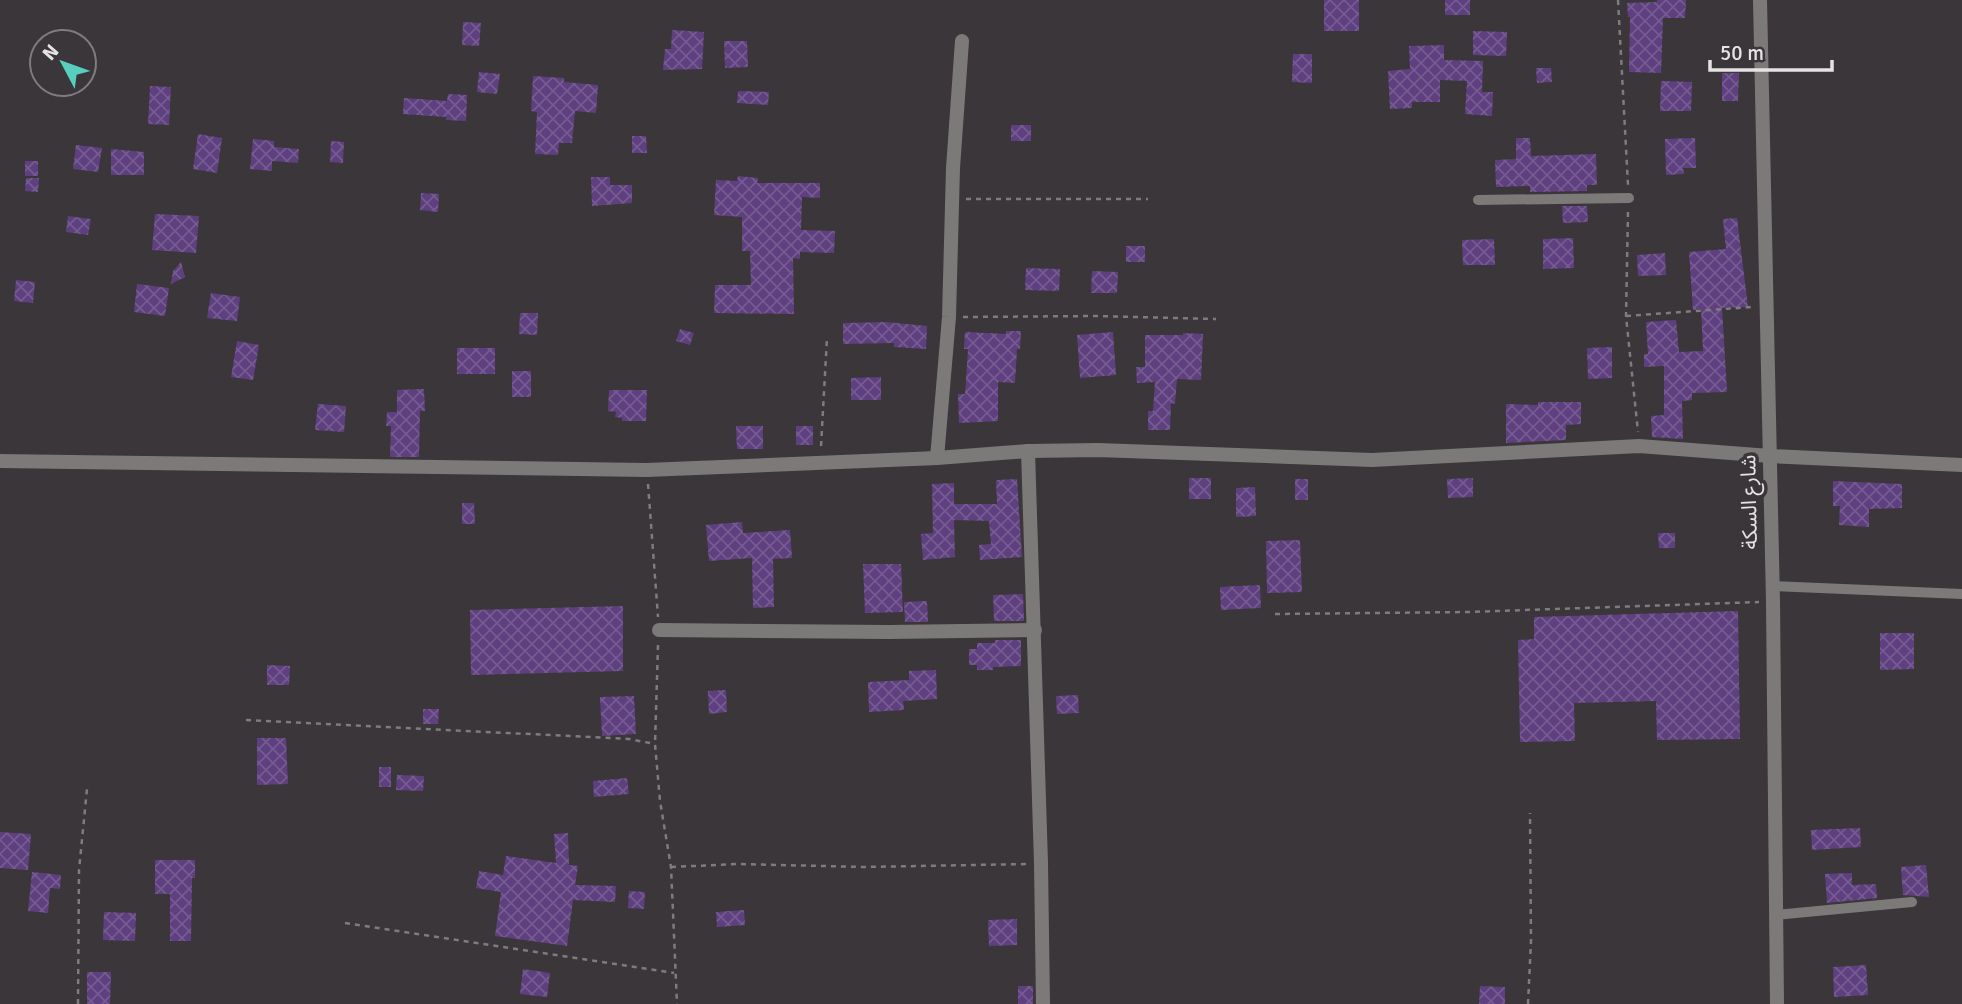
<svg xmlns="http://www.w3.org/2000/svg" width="1962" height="1004" font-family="Signika,'Noto Sans Arabic',sans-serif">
	<defs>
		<pattern id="building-cross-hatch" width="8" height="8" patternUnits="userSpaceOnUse" patternTransform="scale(1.75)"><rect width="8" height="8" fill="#5e3f7f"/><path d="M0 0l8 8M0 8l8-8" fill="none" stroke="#755b91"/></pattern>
	</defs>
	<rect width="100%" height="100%" fill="#3a363a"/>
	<g fill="url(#building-cross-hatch)">
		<rect x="1324" y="0" width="35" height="31"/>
		<rect x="1445" y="0" width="25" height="15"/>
		<path d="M 1657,0 L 1686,0 L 1685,18 L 1663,18 L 1661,73 L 1629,72 L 1630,17 L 1628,17 L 1627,3 L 1657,2 Z"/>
		<path d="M 463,22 L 481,23 L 479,46 L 462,45 Z"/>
		<path d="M 672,30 L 704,32 L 702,69 L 663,70 L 665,49 L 671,49 Z"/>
		<path d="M 1473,31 L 1507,32 L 1506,56 L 1473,55 Z"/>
		<path d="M 724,41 L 747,41 L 748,67 L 725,68 Z"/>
		<path d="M 1444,45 L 1444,60 L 1483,61 L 1482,92 L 1493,92 L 1492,116 L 1465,114 L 1467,81 L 1440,80 L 1440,102 L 1412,102 L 1412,108 L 1390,109 L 1388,71 L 1410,69 L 1409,46 Z"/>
		<path d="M 1293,54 L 1312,54 L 1312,83 L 1292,82 Z"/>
		<path d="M 1536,68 L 1551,68 L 1552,82 L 1537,83 Z"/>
		<path d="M 479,72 L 500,74 L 497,94 L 477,92 Z"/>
		<path d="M 1722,73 L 1739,73 L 1738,101 L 1722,101 Z"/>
		<path d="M 533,76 L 564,78 L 564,82 L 598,85 L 596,113 L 575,111 L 572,143 L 559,143 L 558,155 L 535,154 L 537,112 L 531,111 Z"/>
		<path d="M 1661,81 L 1692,82 L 1691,111 L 1660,111 Z"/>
		<path d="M 150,86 L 171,87 L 169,125 L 148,124 Z"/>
		<path d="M 738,91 L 769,92 L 768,105 L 737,103 Z"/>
		<path d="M 448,94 L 467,95 L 466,121 L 446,120 L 446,117 L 403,114 L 404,98 L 447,101 Z"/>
		<rect x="1011" y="125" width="20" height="16"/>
		<path d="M 198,134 L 222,138 L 217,173 L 193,169 Z"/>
		<path d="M 632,136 L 646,136 L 647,153 L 632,153 Z"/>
		<path d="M 1516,138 L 1530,138 L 1531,156 L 1596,154 L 1597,185 L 1587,185 L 1587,191 L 1530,192 L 1530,186 L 1496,187 L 1495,160 L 1516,159 Z"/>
		<path d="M 1695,138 L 1696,168 L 1683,168 L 1684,174 L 1666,175 L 1665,139 Z"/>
		<path d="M 253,139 L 274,141 L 274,147 L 299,149 L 298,163 L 272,161 L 272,171 L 250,169 Z"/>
		<path d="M 331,141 L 344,142 L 343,163 L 330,162 Z"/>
		<path d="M 76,145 L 102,148 L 98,172 L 73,169 Z"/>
		<path d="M 111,149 L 144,152 L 144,175 L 111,175 Z"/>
		<rect x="25" y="161" width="13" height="15"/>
		<path d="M 738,176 L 758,178 L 757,183 L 820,183 L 820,198 L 802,197 L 801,230 L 835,231 L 834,253 L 800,252 L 800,259 L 793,258 L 794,314 L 714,313 L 715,285 L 751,285 L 750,251 L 742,251 L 742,217 L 714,215 L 716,180 L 737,181 Z"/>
		<path d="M 591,177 L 610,177 L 610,185 L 632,185 L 632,203 L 592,206 Z"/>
		<path d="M 26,178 L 39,178 L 38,192 L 25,191 Z"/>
		<path d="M 421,193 L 439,194 L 438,212 L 420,210 Z"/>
		<path d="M 1562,206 L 1587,206 L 1588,222 L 1563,223 Z"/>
		<path d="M 155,214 L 199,216 L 196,253 L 152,250 Z"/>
		<path d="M 68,216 L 91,219 L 88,235 L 66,232 Z"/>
		<path d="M 1737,218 L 1748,307 L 1722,308 L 1727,392 L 1692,393 L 1692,400 L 1682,401 L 1683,439 L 1652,437 L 1651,416 L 1664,415 L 1664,366 L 1644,367 L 1644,354 L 1648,354 L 1646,322 L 1676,320 L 1679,352 L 1703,351 L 1701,309 L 1693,310 L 1689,252 L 1726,249 L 1723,219 Z"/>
		<path d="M 1573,238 L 1574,268 L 1543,269 L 1543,239 Z"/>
		<path d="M 1494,239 L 1495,265 L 1463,265 L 1462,240 Z"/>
		<rect x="1126" y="246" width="19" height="16"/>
		<path d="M 1665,253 L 1666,275 L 1638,276 L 1637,255 Z"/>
		<path d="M 181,262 L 185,277 L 171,284 L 173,271 Z"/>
		<path d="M 1026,268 L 1060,269 L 1059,291 L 1025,290 Z"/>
		<path d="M 1092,271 L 1118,272 L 1117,293 L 1091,293 Z"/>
		<path d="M 16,280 L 35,282 L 33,303 L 14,301 Z"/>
		<path d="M 137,284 L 169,288 L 165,316 L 134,312 Z"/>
		<path d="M 211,293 L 240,297 L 237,321 L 207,318 Z"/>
		<path d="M 520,313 L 538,313 L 537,335 L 519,334 Z"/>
		<path d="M 886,322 L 927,326 L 926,349 L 894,347 L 894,343 L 843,344 L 843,323 Z"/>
		<path d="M 680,329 L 694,333 L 690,345 L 676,341 Z"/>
		<path d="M 1006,331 L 1021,331 L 1020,349 L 1017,349 L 1015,383 L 998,382 L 998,421 L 959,423 L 958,394 L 965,394 L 968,349 L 964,349 L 965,332 L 1006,334 Z"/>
		<path d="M 1113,332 L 1116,375 L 1080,378 L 1077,335 Z"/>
		<path d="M 1183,333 L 1203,334 L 1201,380 L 1177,379 L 1175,404 L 1171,403 L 1170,430 L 1148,430 L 1148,411 L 1153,411 L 1155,382 L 1137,383 L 1136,367 L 1145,367 L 1145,335 L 1183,335 Z"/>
		<path d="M 237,341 L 259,345 L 253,380 L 231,377 Z"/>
		<path d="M 1612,347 L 1612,378 L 1588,379 L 1587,348 Z"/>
		<rect x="457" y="348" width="38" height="26"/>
		<rect x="512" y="371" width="19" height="26"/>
		<path d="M 881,377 L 881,400 L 851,400 L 851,378 Z"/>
		<path d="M 424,389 L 425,411 L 420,411 L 419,457 L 390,457 L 391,426 L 386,426 L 387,412 L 397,412 L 397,390 Z"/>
		<path d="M 609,390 L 647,390 L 646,421 L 622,421 L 622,418 L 615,417 L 616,412 L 608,411 Z"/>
		<path d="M 1538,402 L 1581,402 L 1581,424 L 1566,425 L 1566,440 L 1506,443 L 1506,404 L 1538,405 Z"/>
		<path d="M 318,404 L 346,406 L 344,432 L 315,430 Z"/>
		<path d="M 736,426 L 763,426 L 763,449 L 737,449 Z"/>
		<rect x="796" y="426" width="17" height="19"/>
		<rect x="1189" y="478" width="22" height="21"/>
		<path d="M 1473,478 L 1473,497 L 1448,498 L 1447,479 Z"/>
		<path d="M 1017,479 L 1022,557 L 980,560 L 979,545 L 991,544 L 989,521 L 954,520 L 955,557 L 923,560 L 921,534 L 933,533 L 932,484 L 954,483 L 954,504 L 997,504 L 996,480 Z"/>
		<rect x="1295" y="479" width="13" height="21"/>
		<path d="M 1833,481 L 1902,484 L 1902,508 L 1869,509 L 1869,527 L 1839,525 L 1840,506 L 1833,506 Z"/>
		<path d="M 1255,487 L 1256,516 L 1236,517 L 1236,488 Z"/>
		<path d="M 462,503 L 474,503 L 475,524 L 462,524 Z"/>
		<path d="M 742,522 L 743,533 L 790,530 L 792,558 L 773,559 L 774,607 L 753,608 L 752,558 L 709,561 L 706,525 Z"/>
		<path d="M 1658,533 L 1675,533 L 1675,548 L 1659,548 Z"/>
		<path d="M 1300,540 L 1302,592 L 1267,593 L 1266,541 Z"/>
		<path d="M 863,564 L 901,564 L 903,612 L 865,613 Z"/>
		<path d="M 1260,585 L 1261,608 L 1221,610 L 1220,587 Z"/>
		<path d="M 1023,594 L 1024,621 L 994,621 L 993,595 Z"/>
		<path d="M 927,601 L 928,622 L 905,622 L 904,602 Z"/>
		<path d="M 623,606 L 623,671 L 471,675 L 470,610 Z"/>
		<path d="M 1738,611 L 1740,739 L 1657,740 L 1656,701 L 1574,703 L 1575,741 L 1520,742 L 1518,640 L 1534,639 L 1534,617 Z"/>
		<path d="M 1880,633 L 1914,633 L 1914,669 L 1880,670 Z"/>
		<path d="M 995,640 L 1021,640 L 1021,666 L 993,667 L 993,670 L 977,670 L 977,665 L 969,665 L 969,649 L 977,649 L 977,643 L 995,643 Z"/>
		<path d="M 267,665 L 290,666 L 289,685 L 267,685 Z"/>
		<path d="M 936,670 L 937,699 L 903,701 L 904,710 L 869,712 L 868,682 L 909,680 L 909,671 Z"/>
		<path d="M 726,690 L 727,712 L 709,714 L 708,691 Z"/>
		<path d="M 1078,695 L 1079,713 L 1057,714 L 1056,696 Z"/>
		<path d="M 634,696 L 636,734 L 602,736 L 600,697 Z"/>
		<path d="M 423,709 L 439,709 L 438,724 L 423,724 Z"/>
		<path d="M 257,738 L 286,738 L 288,784 L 257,785 Z"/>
		<rect x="379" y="767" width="12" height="20"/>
		<path d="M 397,775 L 424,776 L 423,791 L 396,790 Z"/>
		<path d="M 627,778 L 629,794 L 594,797 L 593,781 Z"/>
		<path d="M 1860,828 L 1861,847 L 1812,850 L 1811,830 Z"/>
		<path d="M 0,832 L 31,834 L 28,870 L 0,868 Z"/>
		<path d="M 568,833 L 569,865 L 578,866 L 575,885 L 616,886 L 615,902 L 573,900 L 567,946 L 495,936 L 501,892 L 476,888 L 479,871 L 503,875 L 506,856 L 556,863 L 554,834 Z"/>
		<path d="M 155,860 L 195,860 L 195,878 L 192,878 L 191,941 L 170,941 L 170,894 L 155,894 Z"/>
		<path d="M 1926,865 L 1929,897 L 1903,895 L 1901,867 Z"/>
		<path d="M 32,872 L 61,875 L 60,889 L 50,888 L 48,913 L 28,911 Z"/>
		<path d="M 1852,873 L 1852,885 L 1876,884 L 1877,898 L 1827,903 L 1825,874 Z"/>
		<path d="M 629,891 L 645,892 L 644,909 L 628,908 Z"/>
		<path d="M 744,910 L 745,925 L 717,927 L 716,912 Z"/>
		<path d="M 104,912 L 136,913 L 135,941 L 103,940 Z"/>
		<path d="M 1017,919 L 1017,945 L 989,946 L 988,920 Z"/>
		<path d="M 1866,965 L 1868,995 L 1834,997 L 1833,967 Z"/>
		<path d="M 523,969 L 550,973 L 547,997 L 520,994 Z"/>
		<path d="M 87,972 L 111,972 L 110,1004 L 87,1004 Z"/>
		<rect x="1018" y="986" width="15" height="18"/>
		<path d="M 1480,986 L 1505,987 L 1505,1004 L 1479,1004 Z"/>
	</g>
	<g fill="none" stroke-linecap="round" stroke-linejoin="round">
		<g stroke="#7f7b7e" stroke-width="2.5" stroke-dasharray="5 5" stroke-linecap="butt">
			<path d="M 1618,0 L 1628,185"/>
			<path d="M 966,199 L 1148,199"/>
			<path d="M 1628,212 L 1626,316 L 1638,432"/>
			<path d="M 1626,316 L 1752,307"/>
			<path d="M 963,317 L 1098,316 L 1216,319"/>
			<path d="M 821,446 L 827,338"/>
			<path d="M 648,484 L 658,617"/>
			<path d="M 1275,614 L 1468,612 L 1759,602"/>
			<path d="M 658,645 L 655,744 L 660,801 L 671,867 L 677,1004"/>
			<path d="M 246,720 L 629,739 L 655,744"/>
			<path d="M 671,867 L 738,864 L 864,867 L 1028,864"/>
			<path d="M 345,923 L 674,973"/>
			<path d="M 78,1004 L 79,870 L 87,789"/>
			<path d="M 1528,1004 L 1531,941 L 1530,813"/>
		</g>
		<g stroke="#7c7979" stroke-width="10">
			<path d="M 1478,200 L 1629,198"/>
			<path d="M 1772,586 L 1962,594"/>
			<path d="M 1775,915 L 1912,902"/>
		</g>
		<g stroke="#7c7979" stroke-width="14">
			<path d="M 1760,0 L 1773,602 L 1777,1004"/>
			<path d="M 1028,451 L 1041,863 L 1043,1004"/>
			<path d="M 937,458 L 949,317 L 953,168 L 962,41"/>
			<path d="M 0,461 L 647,470 L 937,458 L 1028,451 L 1098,450 L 1372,460 L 1639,446 L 1770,456 L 1962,465"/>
			<path d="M 659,630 L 889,632 L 1035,630"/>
		</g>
	</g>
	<g text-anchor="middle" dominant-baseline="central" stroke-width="7" stroke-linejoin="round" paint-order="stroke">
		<g font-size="21" fill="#e6e3e5" stroke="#3a363a">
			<text transform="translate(1749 502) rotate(-91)">شارع السكة</text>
		</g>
	</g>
	<g transform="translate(63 63) rotate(311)"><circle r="33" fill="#3a363a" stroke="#7f7b7e" stroke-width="2"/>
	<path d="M0-5L12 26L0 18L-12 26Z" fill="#58cebf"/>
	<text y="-10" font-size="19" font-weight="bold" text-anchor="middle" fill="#e6e3e5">N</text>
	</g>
	<path d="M1710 60v10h122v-10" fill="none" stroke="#e6e3e5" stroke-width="3.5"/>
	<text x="1720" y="60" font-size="21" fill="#e6e3e5" stroke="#3a363a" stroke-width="5" paint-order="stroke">50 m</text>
</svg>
